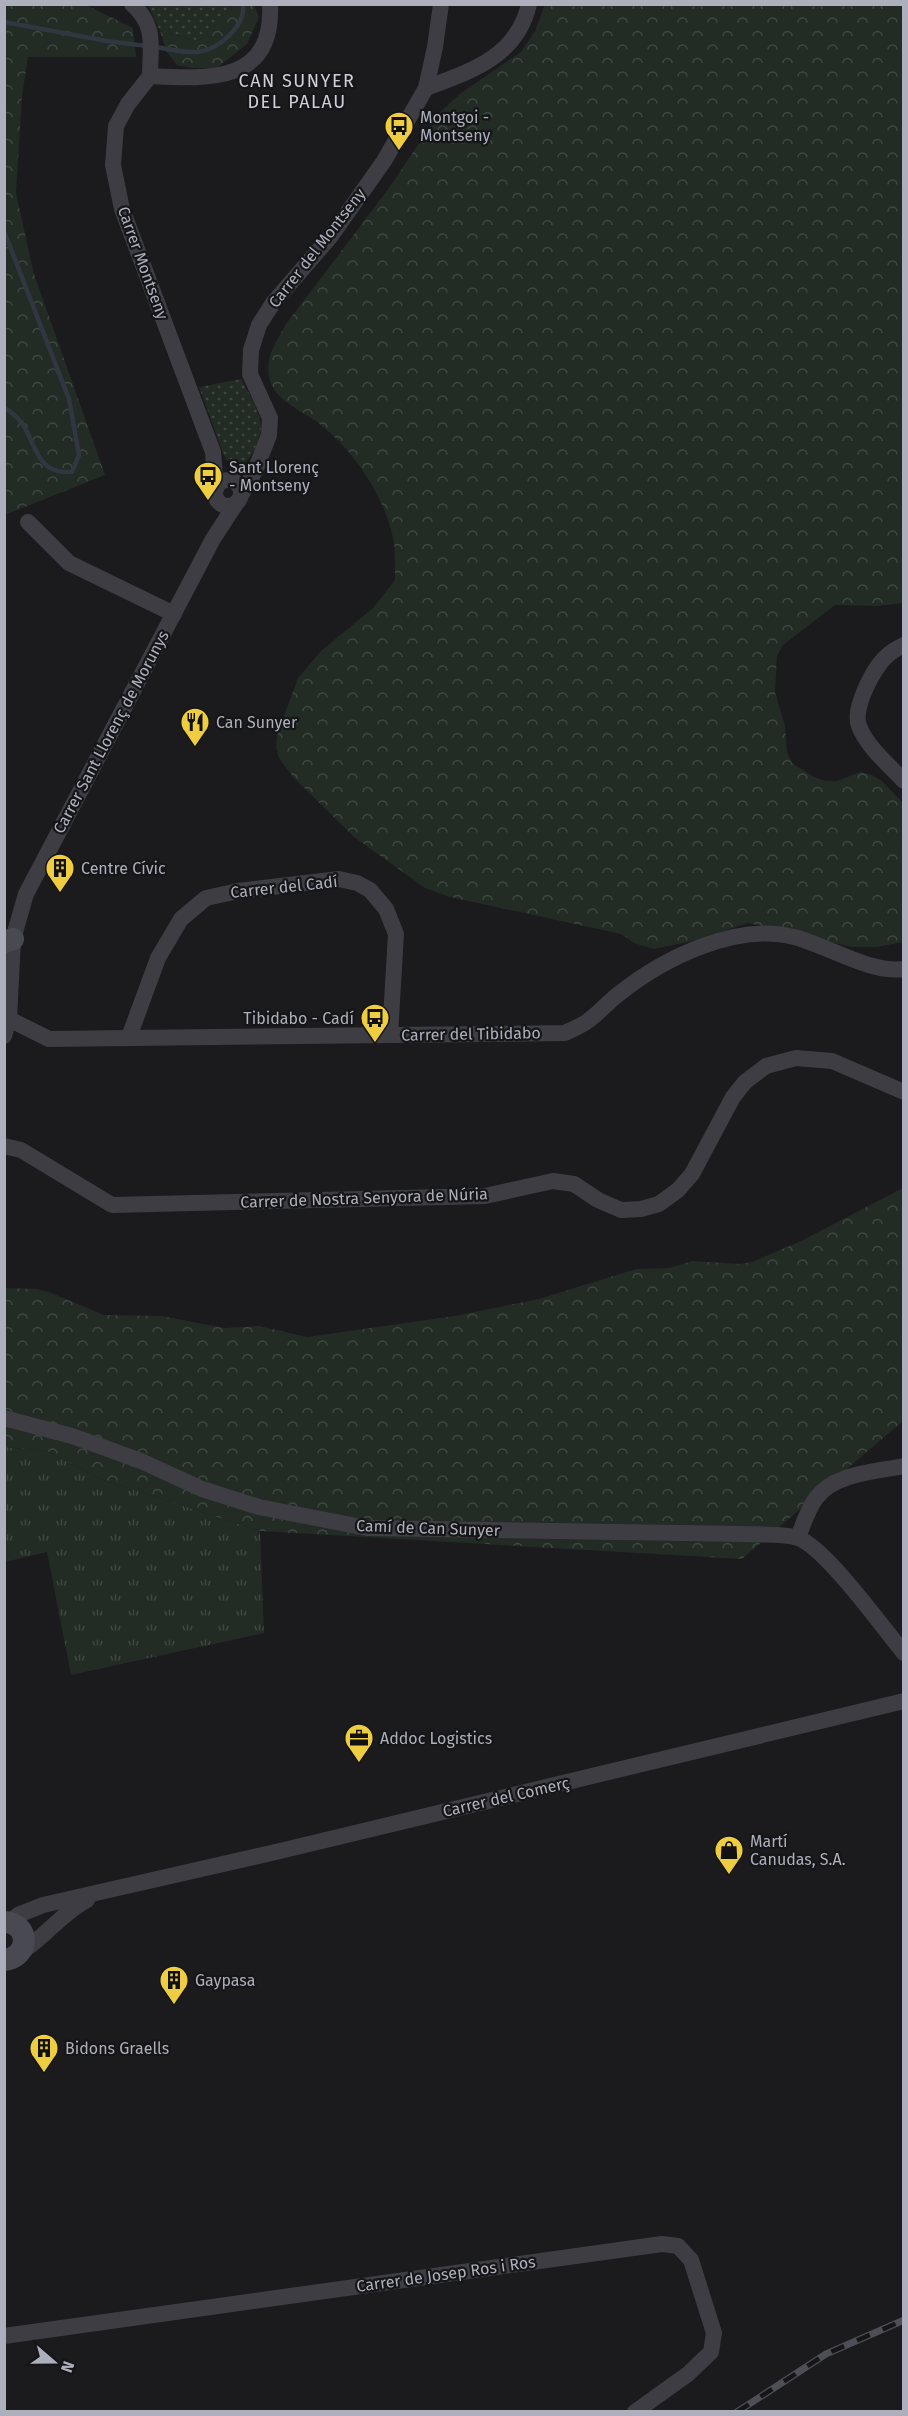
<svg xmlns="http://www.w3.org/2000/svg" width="908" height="2416" font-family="'Fira Sans',sans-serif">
	<defs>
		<pattern id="grass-tufts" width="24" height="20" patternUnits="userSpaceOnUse" patternTransform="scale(1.5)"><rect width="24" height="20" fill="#222b24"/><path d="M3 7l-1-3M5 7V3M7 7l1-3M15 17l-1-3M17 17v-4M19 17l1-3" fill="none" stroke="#3f4742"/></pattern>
		<pattern id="forest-crowns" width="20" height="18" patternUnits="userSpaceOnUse" patternTransform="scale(1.5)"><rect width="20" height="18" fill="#222b24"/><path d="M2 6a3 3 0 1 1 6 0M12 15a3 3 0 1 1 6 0" fill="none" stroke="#3f4742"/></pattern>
		<pattern id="garden-dots" width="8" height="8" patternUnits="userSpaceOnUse" patternTransform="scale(1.5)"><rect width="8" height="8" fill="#222b24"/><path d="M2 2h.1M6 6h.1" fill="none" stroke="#3f4742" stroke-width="1.8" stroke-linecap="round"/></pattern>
	</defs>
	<rect width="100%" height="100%" fill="#1b1a1d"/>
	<path fill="url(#grass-tufts)" d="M 4,1447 L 47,1451 L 98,1478 L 260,1531 L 264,1633 L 71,1675 L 47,1552 L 5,1562 Z"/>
	<g fill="url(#forest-crowns)">
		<path d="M 5,4 L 86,5 L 133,28 L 136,57 L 28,57 L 22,96 L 16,193 L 34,274 L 105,475 L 5,515 Z"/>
		<path d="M 229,5 L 254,5 L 259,17 L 247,44 L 217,68 L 192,68 L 177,65 L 167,52 L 160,31 L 195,40 L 232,9 Z"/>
		<path d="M 545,5 L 903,5 L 903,603 L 878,606 L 835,605 L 783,645 L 777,656 L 775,692 L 785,726 L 787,752 L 792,763 L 814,777 L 825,781 L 837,781 L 860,772 L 872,775 L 882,781 L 903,803 L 903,942 L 877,947 L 852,947 L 748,923 L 693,941 L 654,949 L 634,943 L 623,935 L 612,932 L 450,897 L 425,888 L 354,837 L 293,777 L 279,758 L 276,747 L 277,735 L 298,678 L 321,651 L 373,608 L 395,580 C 395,567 395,555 394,543 C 386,497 353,449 316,421 C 300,410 279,402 271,383 C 262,360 276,343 286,324 L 389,188 L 440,112 L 461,93 L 521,52 L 535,31 Z"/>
		<path d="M 903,1188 L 903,1421 L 742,1559 L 260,1531 L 98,1478 L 47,1451 L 5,1447 L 4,1288 L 37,1289 L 49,1292 L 104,1315 L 162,1316 L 224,1328 L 259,1326 L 307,1337 L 455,1316 L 539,1299 L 636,1269 L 670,1268 L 692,1261 L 740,1264 L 752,1262 L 801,1241 Z"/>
	</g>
	<g fill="url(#garden-dots)">
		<path d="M 148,5 L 229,5 L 232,9 L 216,29 L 195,40 L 160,31 Z"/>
		<path d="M 241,379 C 248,393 260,410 261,426 C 261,446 239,486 223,453 L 199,387 Z"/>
	</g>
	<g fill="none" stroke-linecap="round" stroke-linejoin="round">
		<g stroke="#303741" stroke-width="4.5">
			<path d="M 4,22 L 107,41 L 147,46"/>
			<path d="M 155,47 C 169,49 184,53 198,52 C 218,50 246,26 243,4"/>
			<path d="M 4,231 L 69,399 L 79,455 L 72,472 C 36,474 37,446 22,423 C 17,417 11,412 4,407"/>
		</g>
		<g stroke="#3d3d43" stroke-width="16">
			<path d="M 132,4 C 157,26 150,47 150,76"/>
			<path d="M 150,76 L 128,104 L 116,126 L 113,165 L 122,209 L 213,452 L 216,489"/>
			<path d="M 150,76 C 208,79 274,84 270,4"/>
			<path d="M 426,88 C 471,71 517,57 529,4"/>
			<circle cx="228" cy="493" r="13"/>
			<path d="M 241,495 L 255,471 L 269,435 L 270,418 L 250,374 L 251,350 L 259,325 L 273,303 L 331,236 L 384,161 L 426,88 L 435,47 L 441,4"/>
			<path d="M 28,522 L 69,563 L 174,614"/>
			<path d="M 904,645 C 898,648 892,651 888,655 C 874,666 852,709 859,726 C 867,747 889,765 904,781"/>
			<path d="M 9,1019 L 49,1039 L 565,1033 C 573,1029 582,1026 589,1020 C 600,1012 609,1001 620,993 C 664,958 737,922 794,937 C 826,945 871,974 904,969"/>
			<path d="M 4,1036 L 9,1019 L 13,939 L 26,894 L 213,539 L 237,502"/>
			<path d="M 129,1037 L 158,958 L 181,919 L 206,898 L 238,891 L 339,879 L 357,883 L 370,890 L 386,909 L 396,934 L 390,1035"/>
			<path d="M 4,1146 L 21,1150 L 112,1205 L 485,1196 L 553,1181 L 574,1184 L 598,1200 L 621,1210 L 641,1209 L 659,1204 L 678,1190 L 692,1174 L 733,1097 L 745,1082 L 766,1066 L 796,1058 L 832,1061 L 904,1092"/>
			<path d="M 4,1418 L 72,1436 L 141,1461 L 202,1489 L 259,1507 L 367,1528 L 743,1534 C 758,1535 785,1533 798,1538 C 826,1548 883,1628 904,1653"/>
			<path d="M 798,1537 C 803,1525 808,1509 816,1498 C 835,1473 875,1472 904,1466"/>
			<path d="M 9,1922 L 18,1915 L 43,1905 L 280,1851 L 904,1701"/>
			<path d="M 23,1951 C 46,1936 63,1912 87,1900"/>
			<path d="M 4,2336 L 662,2244 L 678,2246 L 691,2260 L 714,2333 L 711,2352 L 688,2374 L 635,2412"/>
		</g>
		<g stroke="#494a51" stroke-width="22">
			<path d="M 4,942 L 13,939"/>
			<path d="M 4,1922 C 31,1923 30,1958 4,1960"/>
		</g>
		<g stroke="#4e4f56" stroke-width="7">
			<path id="rail" d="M 737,2412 L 826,2354 L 904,2320"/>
		</g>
		<use href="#rail" stroke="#161518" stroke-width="4.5" stroke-dasharray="14" stroke-linecap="butt"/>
	</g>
	<defs>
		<g id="bus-pin" transform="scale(1.5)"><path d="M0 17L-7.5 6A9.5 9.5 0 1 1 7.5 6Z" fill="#efcd40" stroke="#161518"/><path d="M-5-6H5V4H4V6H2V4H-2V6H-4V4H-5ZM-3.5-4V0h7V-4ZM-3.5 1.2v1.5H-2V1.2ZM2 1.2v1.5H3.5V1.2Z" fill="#111"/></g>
		<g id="restaurant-pin" transform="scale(1.5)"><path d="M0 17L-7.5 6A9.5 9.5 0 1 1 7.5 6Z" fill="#efcd40" stroke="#161518"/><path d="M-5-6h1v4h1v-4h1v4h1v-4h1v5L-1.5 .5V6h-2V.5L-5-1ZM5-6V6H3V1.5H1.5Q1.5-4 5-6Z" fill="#111"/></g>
		<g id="building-pin" transform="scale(1.5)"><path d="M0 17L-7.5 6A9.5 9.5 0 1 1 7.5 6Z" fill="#efcd40" stroke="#161518"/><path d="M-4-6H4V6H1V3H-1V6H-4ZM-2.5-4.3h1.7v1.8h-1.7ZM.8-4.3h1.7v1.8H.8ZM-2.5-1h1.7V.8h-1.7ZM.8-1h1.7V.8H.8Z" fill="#111"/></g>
		<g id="office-pin" transform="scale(1.5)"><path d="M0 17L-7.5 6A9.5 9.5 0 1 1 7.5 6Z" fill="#efcd40" stroke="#161518"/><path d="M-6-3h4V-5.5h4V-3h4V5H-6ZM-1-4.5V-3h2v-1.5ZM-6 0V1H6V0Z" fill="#111"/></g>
		<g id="shop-pin" transform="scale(1.5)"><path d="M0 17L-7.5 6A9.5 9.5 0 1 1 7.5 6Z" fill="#efcd40" stroke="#161518"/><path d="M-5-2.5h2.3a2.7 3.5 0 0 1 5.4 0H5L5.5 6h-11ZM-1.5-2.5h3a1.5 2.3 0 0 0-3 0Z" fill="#111"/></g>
	</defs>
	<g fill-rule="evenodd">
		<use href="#bus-pin" x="399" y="126"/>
		<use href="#bus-pin" x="208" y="476"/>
		<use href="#restaurant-pin" x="195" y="722"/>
		<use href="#building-pin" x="60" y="868"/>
		<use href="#bus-pin" x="375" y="1018"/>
		<use href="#office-pin" x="359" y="1738"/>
		<use href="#shop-pin" x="729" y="1850"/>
		<use href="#building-pin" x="174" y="1980"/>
		<use href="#building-pin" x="44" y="2048"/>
	</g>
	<g text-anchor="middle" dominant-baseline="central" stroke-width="4.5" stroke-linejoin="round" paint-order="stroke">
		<g font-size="16" fill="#adb0bc" stroke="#161518" text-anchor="start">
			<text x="420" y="117">Montgoi -<tspan x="420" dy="18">Montseny</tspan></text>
			<text x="229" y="467">Sant Llorenç<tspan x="229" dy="18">- Montseny</tspan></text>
			<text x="216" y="722">Can Sunyer</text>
			<text x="81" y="868">Centre Cívic</text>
			<text x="354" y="1018" text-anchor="end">Tibidabo - Cadí</text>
			<text x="380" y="1738">Addoc Logistics</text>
			<text x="750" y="1841">Martí<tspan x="750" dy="18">Canudas, S.A.</tspan></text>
			<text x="195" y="1980">Gaypasa</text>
			<text x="65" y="2048">Bidons Graells</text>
		</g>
		<g font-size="16" fill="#adb0bc" stroke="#161518">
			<text transform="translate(317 248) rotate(-52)">Carrer del Montseny</text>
			<text transform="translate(143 263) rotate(70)">Carrer Montseny</text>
			<text transform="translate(111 732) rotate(-62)">Carrer Sant Llorenç de Morunys</text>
			<text transform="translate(284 887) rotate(-6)">Carrer del Cadí</text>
			<text transform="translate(471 1034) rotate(-1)">Carrer del Tibidabo</text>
			<text transform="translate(364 1198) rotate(-2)">Carrer de Nostra Senyora de Núria</text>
			<text transform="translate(428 1528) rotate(2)">Camí de Can Sunyer</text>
			<text transform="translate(506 1797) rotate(-13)">Carrer del Comerç</text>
			<text transform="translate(446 2274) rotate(-8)">Carrer de Josep Ros i Ros</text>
		</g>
		<g font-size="18" letter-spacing="1.5" fill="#cecfd8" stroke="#161518">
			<text x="297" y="81">CAN SUNYER<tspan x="297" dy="21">DEL PALAU</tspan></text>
		</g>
	</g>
	<rect width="908" height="2416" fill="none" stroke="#adb0bc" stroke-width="12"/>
	<g transform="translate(54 2362) rotate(110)" stroke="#161518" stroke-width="4.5" paint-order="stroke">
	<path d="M0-4.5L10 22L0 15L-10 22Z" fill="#adb0bc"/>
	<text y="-9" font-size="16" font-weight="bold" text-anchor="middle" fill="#adb0bc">N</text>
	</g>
</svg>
